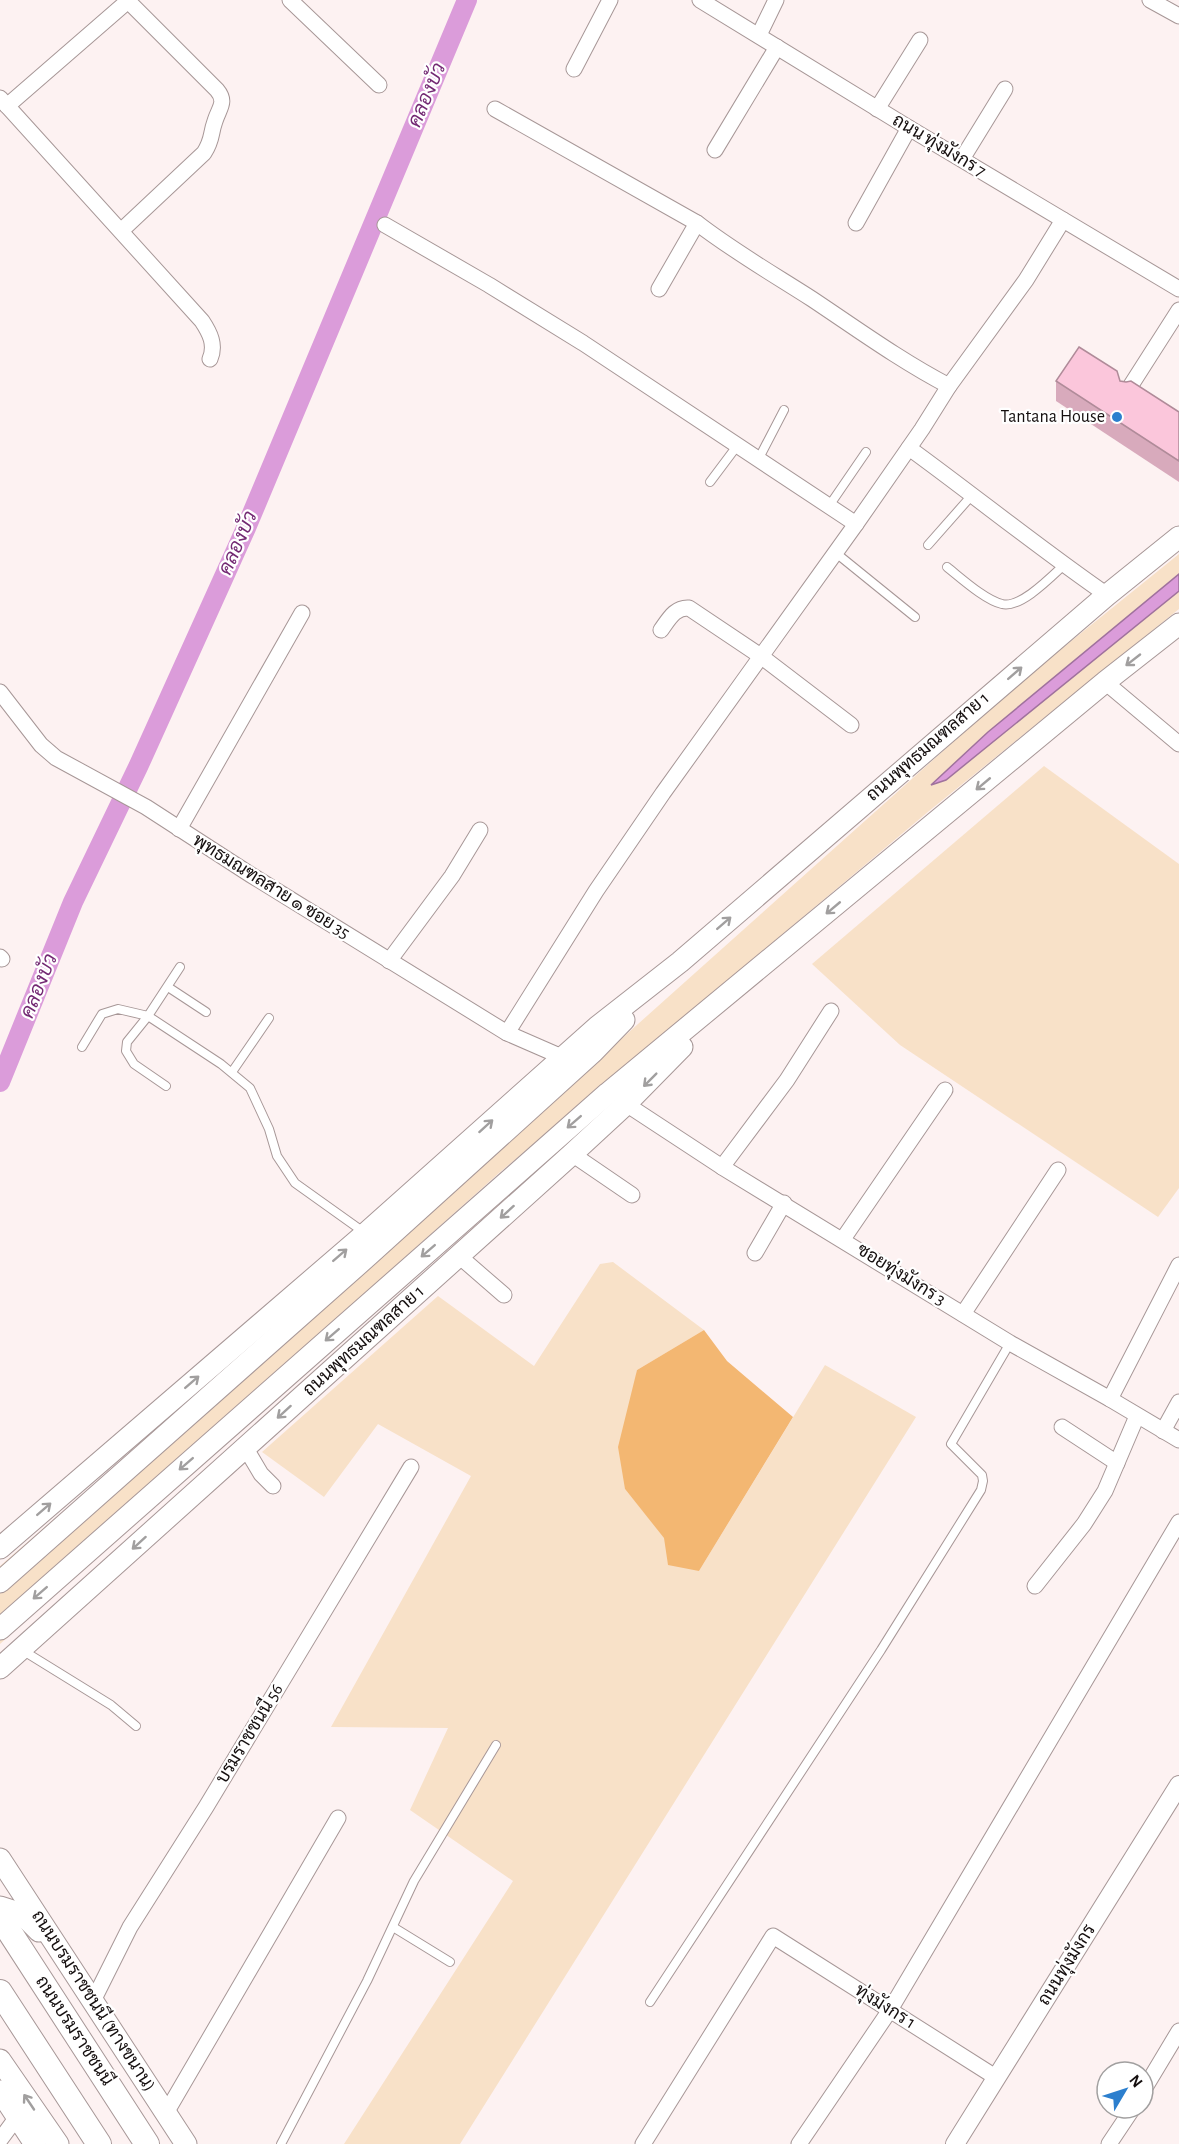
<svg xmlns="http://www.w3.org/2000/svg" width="1179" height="2144" font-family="'Alegreya Sans',Sarabun,sans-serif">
	<rect width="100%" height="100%" fill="#fdf2f2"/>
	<g fill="#f8e1c8">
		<path d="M 1179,554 L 1179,574 L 988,732 L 933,784 L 946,780 L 1179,591 L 1179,609 L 929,811 L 499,1173 L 393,1268 L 244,1426 L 0,1644 L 0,1566 L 218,1377 L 581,1075 L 1018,684 Z"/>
		<path d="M 1044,766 L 1179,864 L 1179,1188 L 1158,1217 L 900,1045 L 812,964 Z"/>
		<path d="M 613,1262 L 704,1330 L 637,1370 L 625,1489 L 665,1538 L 699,1571 L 825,1365 L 916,1417 L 460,2144 L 344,2144 L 513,1881 L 410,1810 L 448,1728 L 331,1727 L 471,1476 L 378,1424 L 324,1497 L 262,1452 L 438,1296 L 534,1366 L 600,1264 Z"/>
	</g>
	<path fill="#f3b772" d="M 704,1330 L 727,1361 L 793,1417 L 699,1571 L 668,1565 L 664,1538 L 625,1489 L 618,1447 L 637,1370 Z"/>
	<path fill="#db9cda" stroke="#a0729d" stroke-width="1.5" d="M 1179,574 L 1179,591 L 946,780 L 931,785 L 988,732 Z"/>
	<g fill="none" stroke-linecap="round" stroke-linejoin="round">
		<path stroke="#db9cda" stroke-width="20" d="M 0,1082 L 73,902 L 138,767 L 246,528 L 467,0"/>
		<g stroke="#a79797" stroke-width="10">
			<g id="service">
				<path d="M 758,460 L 784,410"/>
				<path d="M 710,482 L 737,446"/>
				<path d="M 829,506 L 866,452"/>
				<path d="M 928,545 L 973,494"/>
				<path d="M 836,553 L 915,617"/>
				<path d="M 947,567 C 961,578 985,600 1002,604 C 1020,609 1051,577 1064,565"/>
				<path d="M 168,987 L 206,1012"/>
				<path d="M 82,1047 L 102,1014 L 118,1009 L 148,1016 L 221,1064 L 250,1088 L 269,1129 L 277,1156 L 295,1183 L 365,1233"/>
				<path d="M 232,1072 L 269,1018"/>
				<path d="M 166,1086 L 134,1064 L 126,1051 L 127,1042 L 148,1016 L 180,967"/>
				<path d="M 22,1650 L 111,1705 L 136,1726"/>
				<path d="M 393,1927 L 450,1962"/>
				<path d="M 650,2002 L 881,1650 L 981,1490 L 983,1481 L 982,1475 L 951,1444 L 1010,1343"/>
				<path d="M 281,2144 L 367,1981 L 414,1881 L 496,1745"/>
			</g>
		</g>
		<g stroke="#a79797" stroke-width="17">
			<g id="minor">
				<path d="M 290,0 L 379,85"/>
				<path d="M 700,0 L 909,128 L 1179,289"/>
				<path d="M 1150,0 L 1179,16"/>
				<path d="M 759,35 L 776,0"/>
				<path d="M 574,69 L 610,0"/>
				<path d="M 0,98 L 202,321 C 210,333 216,345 210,359"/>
				<path d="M 7,106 L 129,0"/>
				<path d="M 495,109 L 697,223 C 733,251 773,274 812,299 C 857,329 901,361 949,386"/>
				<path d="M 877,109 L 920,40"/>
				<path d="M 715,150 L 777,47"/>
				<path d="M 962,159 L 1005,89"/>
				<path d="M 856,223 L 909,128"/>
				<path d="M 385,225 L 489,285 L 583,343 L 856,524"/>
				<path d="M 122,230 L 204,153 C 213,139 210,135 215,121 C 219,108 227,102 217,90 L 128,1"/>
				<path d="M 659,289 L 697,223"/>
				<path d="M 1126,393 L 1179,310"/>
				<path d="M 909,448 C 975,496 1039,548 1107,595"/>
				<path d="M 661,630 C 669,619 675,607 689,608 L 762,657 L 851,725"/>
				<path d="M 1105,682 L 1179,744"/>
				<path d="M 0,692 L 41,745 L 56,758 L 146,807 L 251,875 L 507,1033 L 562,1057"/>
				<path d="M 179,829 L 302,613"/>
				<path d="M 0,957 L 2,959"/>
				<path d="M 389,961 L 452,876 L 480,830"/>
				<path d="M 507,1033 L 596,891 L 663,793 L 856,524 L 922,429 L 949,386 L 1026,280 L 1063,220"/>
				<path d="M 626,1104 L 722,1167 L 1010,1343 L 1110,1399 L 1179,1440"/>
				<path d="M 572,1154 L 632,1195"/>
				<path d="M 722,1167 L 787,1080 L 831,1011"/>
				<path d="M 843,1239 L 945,1090"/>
				<path d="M 755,1253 L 784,1203"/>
				<path d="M 459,1256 L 504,1295"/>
				<path d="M 963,1314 L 1058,1170"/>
				<path d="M 1110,1399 L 1179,1265"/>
				<path d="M 1062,1427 L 1117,1463"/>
				<path d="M 1163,1431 L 1179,1402"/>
				<path d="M 245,1447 L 261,1474 L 273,1486"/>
				<path d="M 1035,1586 L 1084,1524 L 1105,1491 L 1137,1416"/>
				<path d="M 93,2001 L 130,1927 L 206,1807 L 411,1467"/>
				<path d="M 1143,2091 L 1179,2031"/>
				<path d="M 166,2113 L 338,1818"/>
				<path d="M 0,2140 L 17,2117"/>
				<path d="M 643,2144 L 773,1936 L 997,2078"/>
				<path d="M 799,2144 L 890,2010 L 1179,1522"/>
				<path d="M 1109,2144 L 1133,2108"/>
			</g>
		</g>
		<g stroke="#a79797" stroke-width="20">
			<path id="tertiary" d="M 955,2144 L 1179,1785"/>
		</g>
		<g stroke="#a79797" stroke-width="23">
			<g id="secondary">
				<path d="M 0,1548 L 365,1234 L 597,1027 L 680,962 L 1107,595 L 1179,537"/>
				<path d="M 0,1582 L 370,1254 L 593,1052 L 624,1020"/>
				<path d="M 0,1629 L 608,1093 L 1105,682 L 1179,624"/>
				<path d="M 0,1668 L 572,1154 L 626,1104 L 682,1047"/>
				<path d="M 0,1859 L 186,2144"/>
				<path d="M 0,1907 L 22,1914 L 39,1931"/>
				<path d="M 0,2060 L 58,2144"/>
				<path d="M 0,2091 L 35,2144"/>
			</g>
		</g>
		<g stroke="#a79797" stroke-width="26">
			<g id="primary">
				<path d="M 0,1917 L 147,2144"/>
				<path d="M 0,1992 L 99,2144"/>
			</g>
		</g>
		<use href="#service" stroke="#fff" stroke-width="8"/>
		<use href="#minor" stroke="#fff" stroke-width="15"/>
		<use href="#tertiary" stroke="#fff" stroke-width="18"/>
		<use href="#secondary" stroke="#fff" stroke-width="21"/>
		<use href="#primary" stroke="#fff" stroke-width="24"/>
	</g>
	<path fill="#d8aabc" d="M 1056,381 L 1120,381 L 1179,412 L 1179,482 L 1056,401 Z"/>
	<path fill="#fbc6db" stroke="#b08b99" stroke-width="1.5" d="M 1079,347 L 1117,371 L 1120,381 L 1126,382 L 1131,381 L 1179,412 L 1179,461 L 1056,381 Z"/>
	<defs><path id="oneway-shaft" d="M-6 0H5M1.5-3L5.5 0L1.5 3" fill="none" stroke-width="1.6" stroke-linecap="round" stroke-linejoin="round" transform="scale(1.5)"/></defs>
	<g stroke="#a19f9f">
		<use href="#oneway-shaft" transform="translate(1133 660) rotate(142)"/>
		<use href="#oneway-shaft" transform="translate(1015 673) rotate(-41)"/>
		<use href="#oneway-shaft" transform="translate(983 784) rotate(140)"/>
		<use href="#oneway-shaft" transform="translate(833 908) rotate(140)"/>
		<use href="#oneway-shaft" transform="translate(724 923) rotate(-41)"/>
		<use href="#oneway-shaft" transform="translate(650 1080) rotate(135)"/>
		<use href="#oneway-shaft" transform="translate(574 1122) rotate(139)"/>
		<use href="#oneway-shaft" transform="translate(486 1126) rotate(-42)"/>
		<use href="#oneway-shaft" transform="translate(507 1212) rotate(138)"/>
		<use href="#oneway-shaft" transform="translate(428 1251) rotate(139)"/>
		<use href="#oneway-shaft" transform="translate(340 1255) rotate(-41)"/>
		<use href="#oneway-shaft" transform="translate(332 1335) rotate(139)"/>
		<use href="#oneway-shaft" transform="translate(192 1382) rotate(-41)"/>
		<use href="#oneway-shaft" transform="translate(284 1412) rotate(138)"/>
		<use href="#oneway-shaft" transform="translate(186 1464) rotate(139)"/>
		<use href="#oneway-shaft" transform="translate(44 1509) rotate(-41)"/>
		<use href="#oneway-shaft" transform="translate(139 1543) rotate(138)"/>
		<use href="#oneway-shaft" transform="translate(40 1593) rotate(139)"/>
		<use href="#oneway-shaft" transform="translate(29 2102) rotate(-124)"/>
	</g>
	<circle fill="#2c7fce" stroke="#fff" stroke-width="2" cx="1117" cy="417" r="6"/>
	<g text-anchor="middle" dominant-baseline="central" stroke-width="4.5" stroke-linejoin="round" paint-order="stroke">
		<g font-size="18" fill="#150f0f" stroke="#fff">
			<text transform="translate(939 146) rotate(31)">ถนน ทุ่งมังกร 7</text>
			<text transform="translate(928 747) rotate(-41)">ถนนพุทธมณฑลสาย 1</text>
			<text transform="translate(271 887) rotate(32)">พุทธมณฑลสาย ๑ ซอย 35</text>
			<text transform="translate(901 1275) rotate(32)">ซอยทุ่งมังกร 3</text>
			<text transform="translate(364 1341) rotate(-42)">ถนนพุทธมณฑลสาย 1</text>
			<text transform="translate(250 1734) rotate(-59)">บรมราชชนนี 56</text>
			<text transform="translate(1067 1965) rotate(-58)">ถนนทุ่งมังกร</text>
			<text transform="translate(93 2001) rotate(57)">ถนนบรมราชชนนี (ทางขนาน)</text>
			<text transform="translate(885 2007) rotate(32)">ทุ่งมังกร 1</text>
			<text transform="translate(74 2031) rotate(57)">ถนนบรมราชชนนี</text>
		</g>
		<g font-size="18" fill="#150f0f" stroke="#fff" text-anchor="end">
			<text x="1105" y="417">Tantana House</text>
		</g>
		<g font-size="20" font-style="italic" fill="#732973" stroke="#fff">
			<text transform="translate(427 95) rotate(-67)">คลองบัว</text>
			<text transform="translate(238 543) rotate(-66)">คลองบัว</text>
			<text transform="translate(39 986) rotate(-68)">คลองบัว</text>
		</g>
	</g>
	<g transform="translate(1125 2090) rotate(51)"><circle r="28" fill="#ffffff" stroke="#a19f9f" stroke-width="1.5"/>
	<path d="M0-4.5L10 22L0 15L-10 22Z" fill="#2c7fce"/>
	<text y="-9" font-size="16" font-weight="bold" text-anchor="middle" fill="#150f0f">N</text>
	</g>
</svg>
